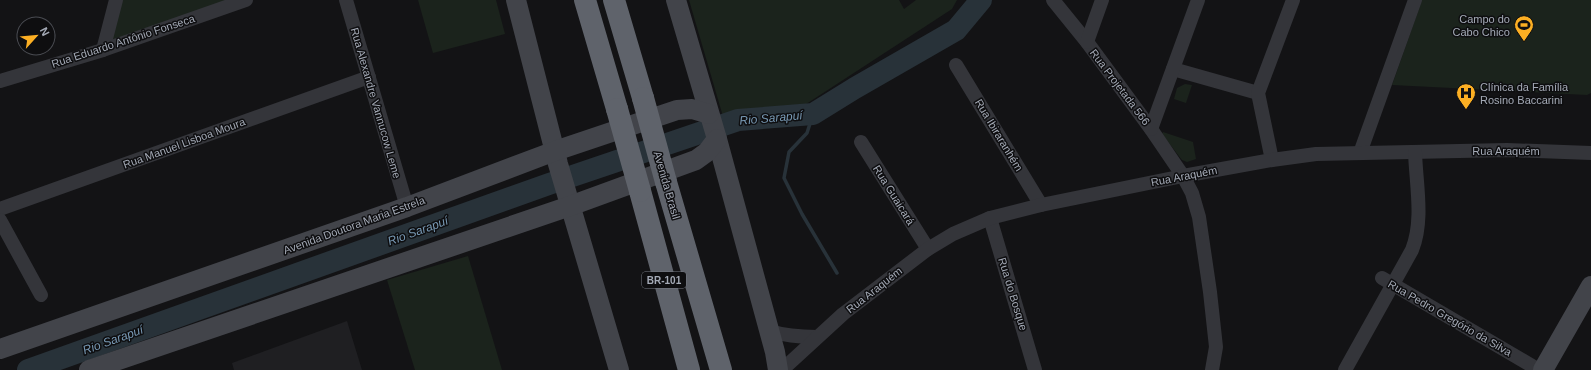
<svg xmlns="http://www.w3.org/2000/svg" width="1591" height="370" font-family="Helvetica,sans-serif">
	<rect width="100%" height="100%" fill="#131315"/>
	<path fill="#1f1f22" d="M 347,321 L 362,370 L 234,370 L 232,363 Z"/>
	<g fill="#1b231c">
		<path d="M 116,0 L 246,0 L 103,50 Z"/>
		<path d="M 418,0 L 496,0 L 505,34 L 433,53 Z"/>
		<path d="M 689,0 L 899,0 L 904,9 L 916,0 L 957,0 L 952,9 L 797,110 L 736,115 L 724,120 Z"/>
		<path d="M 1422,0 L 1591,0 L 1591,93 L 1587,95 L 1392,85 Z"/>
		<path d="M 1185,84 L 1192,85 L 1186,103 L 1174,99 L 1177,88 Z"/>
		<path d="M 1163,132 L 1193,142 L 1196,159 L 1187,162 L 1182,160 L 1162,134 Z"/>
		<path d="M 468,256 L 502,370 L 415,370 L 387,280 Z"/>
	</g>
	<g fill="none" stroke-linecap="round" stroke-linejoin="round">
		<path stroke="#283239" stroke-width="3.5" d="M 813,114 L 807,133 L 789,152 L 784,178 L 802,214 L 837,273"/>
		<path stroke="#283239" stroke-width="22" d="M 28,370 L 549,184 L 738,120 L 813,114 L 855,88 L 956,30 L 981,0"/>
		<g stroke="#34353a" stroke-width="14">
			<path d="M 346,0 L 407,207"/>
			<path d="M 1053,0 L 1087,42 L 1151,129 L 1183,176 L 1192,193 L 1199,217 L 1210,292 L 1216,347 L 1212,370"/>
			<path d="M 1087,42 L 1102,0"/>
			<path d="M 103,50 L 116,0"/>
			<path d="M 956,65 L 1041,205"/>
			<path d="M 1173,69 L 1258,93"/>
			<path d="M 0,81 L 103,50 L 246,0"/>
			<path d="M 1151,129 L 1198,0"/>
			<path d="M 861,142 L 928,249"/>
			<path d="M 1360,153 L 1415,0"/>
			<path d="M 1272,160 L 1258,93 L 1293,0"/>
			<path d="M 0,209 L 369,77"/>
			<path d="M 990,218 L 1035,370"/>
			<path d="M 0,220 L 41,295"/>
			<path d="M 1382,278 L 1539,370"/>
			<path d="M 769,331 C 786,336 800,337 817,337"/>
			<path d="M 782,370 L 843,314 L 928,249 L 953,234 L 990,218 L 1041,205 L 1183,176 L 1272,160 L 1316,154 L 1507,150 L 1591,153"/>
			<path d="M 1345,370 L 1412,250 C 1424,220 1416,184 1415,152"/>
		</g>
		<g stroke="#42444a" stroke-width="20">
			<path d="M 516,0 L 558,164 L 619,370"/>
			<path d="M 676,0 L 717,139 L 775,352 L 778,370"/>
			<path d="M 0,349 L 407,207 L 555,151 L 677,110 L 692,109 L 709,114"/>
			<path d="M 89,370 L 570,206 L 696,160 L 707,152 L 717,139"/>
			<path d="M 1543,370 L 1591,286"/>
		</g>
		<g stroke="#5f636b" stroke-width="22">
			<path d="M 585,0 L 617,109"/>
			<path d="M 614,0 L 643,98"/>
			<path d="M 666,182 L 721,370"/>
			<path d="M 640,191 L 689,370"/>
		</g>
		<g stroke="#5f636b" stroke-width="22">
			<path d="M 643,98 L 666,182"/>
			<path d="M 617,109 L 640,191"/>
		</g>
	</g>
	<defs>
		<g id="stadium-pin" transform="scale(1)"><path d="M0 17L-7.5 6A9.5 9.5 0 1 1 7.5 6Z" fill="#fcaf23" stroke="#0e0e10"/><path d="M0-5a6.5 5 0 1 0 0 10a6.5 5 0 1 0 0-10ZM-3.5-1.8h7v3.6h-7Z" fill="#111"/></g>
		<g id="hospital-pin" transform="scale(1)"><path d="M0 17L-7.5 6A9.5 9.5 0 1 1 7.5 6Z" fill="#fcaf23" stroke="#0e0e10"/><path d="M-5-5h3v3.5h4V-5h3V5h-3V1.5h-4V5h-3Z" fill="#111"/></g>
	</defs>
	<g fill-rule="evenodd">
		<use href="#stadium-pin" x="1524" y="25"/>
		<use href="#hospital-pin" x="1466" y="93"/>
	</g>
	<g text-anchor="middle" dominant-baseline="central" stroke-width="3" stroke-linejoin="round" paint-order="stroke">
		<rect fill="#0e0e10" stroke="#777b84" stroke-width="1" x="642" y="272" width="44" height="16" rx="3"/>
		<g font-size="10" font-weight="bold" fill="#a4aab6">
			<text x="664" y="280">BR-101</text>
		</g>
		<g font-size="11" fill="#a4aab6" stroke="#0e0e10" text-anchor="end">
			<text x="1510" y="19">Campo do<tspan x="1510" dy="13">Cabo Chico</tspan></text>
			<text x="1480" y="87" text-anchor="start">Clínica da Família<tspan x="1480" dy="13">Rosino Baccarini</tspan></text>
		</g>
		<g font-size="11" fill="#a4aab6" stroke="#0e0e10">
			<text transform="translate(123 41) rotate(-18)">Rua Eduardo Antônio Fonseca</text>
			<text transform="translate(1120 87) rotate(53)">Rua Projetada 566</text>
			<text transform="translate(376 103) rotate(74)">Rua Alexandre Vannucow Leme</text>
			<text transform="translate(999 135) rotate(59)">Rua Ibiraranhém</text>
			<text transform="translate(184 143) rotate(-20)">Rua Manuel Lisboa Moura</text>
			<text x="1506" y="151">Rua Araquém</text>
			<text transform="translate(1184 176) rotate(-11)">Rua Araquém</text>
			<text transform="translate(667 185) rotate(74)">Avenida Brasil</text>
			<text transform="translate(894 195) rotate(58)">Rua Guaicará</text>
			<text transform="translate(354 225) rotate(-20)">Avenida Doutora Maria Estrela</text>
			<text transform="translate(874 290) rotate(-38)">Rua Araquém</text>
			<text transform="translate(1013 294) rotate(73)">Rua do Bosque</text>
			<text transform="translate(1450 318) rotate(30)">Rua Pedro Gregório da Silva</text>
		</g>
		<g font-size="12" font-style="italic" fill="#7899b4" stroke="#0e0e10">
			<text transform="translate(771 118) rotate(-5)">Rio Sarapuí</text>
			<text transform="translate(418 231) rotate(-20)">Rio Sarapuí</text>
			<text transform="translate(113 340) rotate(-20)">Rio Sarapuí</text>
		</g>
	</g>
	<g transform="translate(36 36) rotate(63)"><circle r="19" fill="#0e0e10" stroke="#4a4c52"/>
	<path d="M0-3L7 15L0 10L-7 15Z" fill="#fcaf23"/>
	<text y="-6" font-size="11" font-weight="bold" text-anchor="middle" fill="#a4aab6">N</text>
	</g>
</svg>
